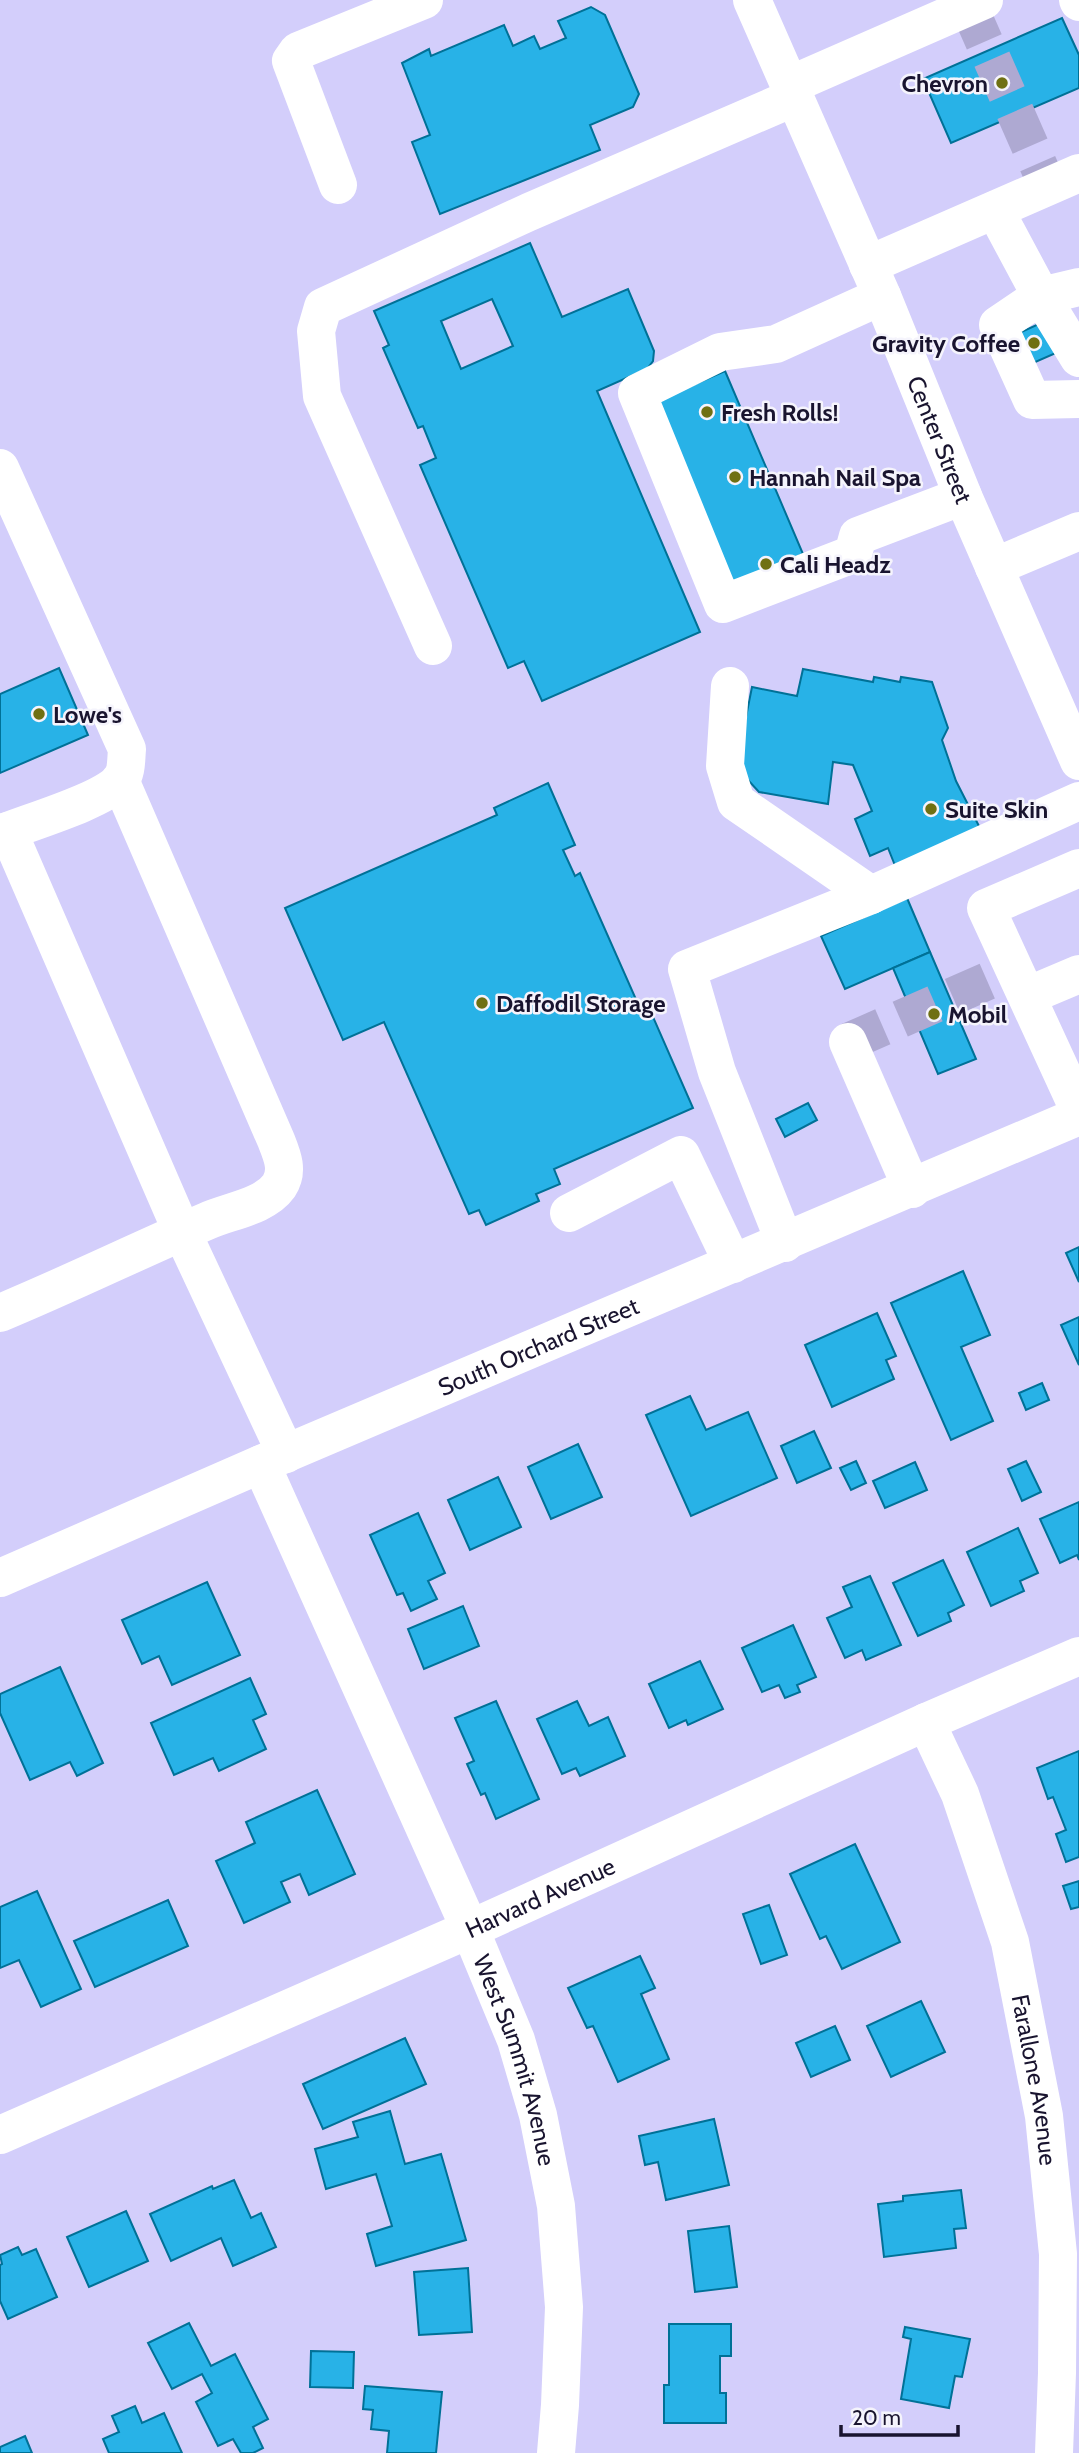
<svg xmlns="http://www.w3.org/2000/svg" width="1079" height="2453" font-family="Cabin,sans-serif">
	<rect width="100%" height="100%" fill="#d3cefb"/>
	<g fill="#28b2e7" stroke="#007197" stroke-width="2" fill-rule="evenodd">
		<path d="M 591,7 L 605,15 L 639,94 L 633,107 L 590,125 L 600,150 L 440,214 L 412,142 L 430,135 L 402,63 L 429,49 L 431,56 L 504,25 L 513,46 L 534,36 L 540,49 L 566,38 L 558,21 Z"/>
		<path d="M 1062,18 L 1079,55 L 1079,88 L 951,143 L 923,79 Z"/>
		<path d="M 530,243 L 562,317 L 628,289 L 654,351 L 653,361 L 647,369 L 597,391 L 700,632 L 542,701 L 524,661 L 508,668 L 420,465 L 436,458 L 423,426 L 418,428 L 383,348 L 389,345 L 374,311 ZM 492,299 L 513,346 L 461,369 L 441,321 Z"/>
		<path d="M 1052,318 L 1065,349 L 1024,367 L 1010,337 Z"/>
		<path d="M 725,371 L 803,554 L 732,585 L 653,402 Z"/>
		<path d="M 59,668 L 88,735 L 0,773 L 0,694 Z"/>
		<path d="M 803,669 L 873,682 L 874,677 L 900,682 L 901,677 L 932,682 L 948,728 L 942,740 L 956,781 L 982,832 L 896,868 L 888,848 L 870,856 L 855,819 L 872,811 L 853,765 L 833,762 L 828,804 L 759,792 L 736,767 L 752,687 L 797,696 Z"/>
		<path d="M 548,783 L 575,845 L 563,850 L 575,876 L 580,873 L 638,1004 L 646,1001 L 693,1108 L 554,1169 L 560,1184 L 536,1194 L 539,1201 L 486,1225 L 479,1210 L 469,1214 L 384,1022 L 343,1040 L 285,908 L 497,815 L 494,808 Z"/>
		<path d="M 907,898 L 930,952 L 845,989 L 821,936 Z"/>
		<path d="M 930,952 L 976,1059 L 938,1074 L 893,968 Z"/>
		<path d="M 808,1103 L 817,1120 L 785,1137 L 776,1119 Z"/>
		<path d="M 1079,1247 L 1079,1282 L 1066,1253 Z"/>
		<path d="M 963,1271 L 990,1335 L 961,1347 L 993,1421 L 951,1440 L 891,1303 Z"/>
		<path d="M 877,1313 L 896,1356 L 886,1360 L 894,1379 L 832,1407 L 805,1345 Z"/>
		<path d="M 1079,1317 L 1079,1365 L 1061,1325 Z"/>
		<path d="M 1042,1383 L 1049,1400 L 1026,1410 L 1019,1393 Z"/>
		<path d="M 690,1396 L 706,1430 L 748,1412 L 777,1478 L 691,1516 L 646,1415 Z"/>
		<path d="M 814,1431 L 831,1468 L 797,1483 L 781,1446 Z"/>
		<path d="M 578,1444 L 602,1497 L 551,1519 L 528,1467 Z"/>
		<path d="M 856,1461 L 866,1483 L 851,1490 L 840,1468 Z"/>
		<path d="M 1026,1461 L 1041,1492 L 1022,1501 L 1008,1469 Z"/>
		<path d="M 915,1462 L 927,1490 L 885,1508 L 873,1481 Z"/>
		<path d="M 498,1477 L 521,1527 L 470,1550 L 448,1500 Z"/>
		<path d="M 1079,1502 L 1079,1560 L 1077,1555 L 1060,1563 L 1040,1519 Z"/>
		<path d="M 418,1513 L 445,1573 L 428,1581 L 437,1599 L 411,1611 L 403,1593 L 397,1595 L 370,1535 Z"/>
		<path d="M 1018,1528 L 1038,1573 L 1020,1581 L 1024,1591 L 991,1606 L 967,1552 Z"/>
		<path d="M 943,1560 L 964,1605 L 948,1613 L 951,1621 L 918,1636 L 893,1583 Z"/>
		<path d="M 870,1576 L 901,1645 L 866,1660 L 862,1650 L 845,1658 L 827,1618 L 852,1607 L 843,1587 Z"/>
		<path d="M 207,1582 L 240,1655 L 172,1685 L 159,1656 L 142,1664 L 122,1620 Z"/>
		<path d="M 463,1606 L 479,1646 L 424,1669 L 408,1629 Z"/>
		<path d="M 793,1625 L 816,1677 L 797,1685 L 800,1692 L 785,1698 L 779,1685 L 762,1692 L 742,1648 Z"/>
		<path d="M 700,1661 L 723,1709 L 688,1725 L 686,1720 L 669,1728 L 649,1684 Z"/>
		<path d="M 60,1667 L 103,1763 L 77,1776 L 70,1762 L 30,1780 L 0,1713 L 0,1694 Z"/>
		<path d="M 250,1678 L 266,1714 L 253,1720 L 266,1749 L 219,1771 L 213,1758 L 174,1775 L 151,1723 Z"/>
		<path d="M 496,1701 L 539,1799 L 496,1819 L 485,1793 L 481,1795 L 467,1764 L 474,1761 L 455,1718 Z"/>
		<path d="M 577,1701 L 589,1726 L 608,1717 L 625,1756 L 580,1776 L 576,1768 L 562,1774 L 537,1719 Z"/>
		<path d="M 1079,1751 L 1079,1857 L 1066,1862 L 1056,1834 L 1066,1830 L 1053,1797 L 1048,1799 L 1037,1768 Z"/>
		<path d="M 317,1790 L 355,1874 L 309,1895 L 300,1874 L 281,1882 L 290,1902 L 244,1923 L 216,1861 L 255,1843 L 246,1822 Z"/>
		<path d="M 855,1844 L 900,1942 L 842,1969 L 826,1936 L 820,1939 L 790,1874 Z"/>
		<path d="M 1079,1881 L 1079,1907 L 1071,1909 L 1063,1886 Z"/>
		<path d="M 37,1891 L 81,1989 L 41,2007 L 19,1960 L 0,1968 L 0,1907 Z"/>
		<path d="M 168,1900 L 188,1946 L 95,1987 L 74,1941 Z"/>
		<path d="M 769,1905 L 787,1955 L 761,1964 L 743,1914 Z"/>
		<path d="M 640,1956 L 655,1988 L 641,1994 L 669,2059 L 618,2082 L 593,2026 L 587,2028 L 568,1988 Z"/>
		<path d="M 921,2001 L 945,2052 L 891,2077 L 867,2026 Z"/>
		<path d="M 835,2026 L 850,2060 L 811,2077 L 796,2043 Z"/>
		<path d="M 405,2038 L 426,2084 L 323,2129 L 303,2084 Z"/>
		<path d="M 390,2111 L 405,2164 L 441,2154 L 466,2240 L 376,2266 L 367,2234 L 392,2226 L 376,2174 L 326,2189 L 315,2149 L 358,2137 L 353,2122 Z"/>
		<path d="M 714,2119 L 729,2185 L 666,2200 L 658,2162 L 645,2165 L 639,2136 Z"/>
		<path d="M 234,2180 L 251,2218 L 261,2213 L 276,2247 L 233,2266 L 221,2238 L 171,2261 L 150,2214 L 212,2186 L 213,2189 Z"/>
		<path d="M 961,2190 L 966,2228 L 954,2229 L 956,2248 L 884,2257 L 878,2204 L 903,2201 L 903,2196 Z"/>
		<path d="M 126,2211 L 148,2261 L 89,2287 L 67,2237 Z"/>
		<path d="M 729,2226 L 737,2287 L 695,2292 L 688,2231 Z"/>
		<path d="M 18,2247 L 22,2255 L 36,2249 L 57,2297 L 8,2319 L 0,2301 L 0,2265 L 2,2264 L 0,2255 Z"/>
		<path d="M 468,2268 L 472,2332 L 419,2335 L 414,2272 Z"/>
		<path d="M 189,2323 L 211,2366 L 235,2354 L 268,2419 L 253,2427 L 263,2448 L 253,2453 L 241,2453 L 233,2439 L 218,2446 L 196,2402 L 212,2393 L 202,2374 L 172,2389 L 148,2343 Z"/>
		<path d="M 669,2324 L 731,2324 L 731,2356 L 720,2356 L 720,2393 L 726,2393 L 726,2423 L 664,2423 L 664,2385 L 669,2385 Z"/>
		<path d="M 905,2327 L 970,2339 L 962,2377 L 955,2376 L 949,2408 L 901,2399 L 911,2339 L 903,2337 Z"/>
		<path d="M 311,2351 L 354,2352 L 353,2388 L 310,2387 Z"/>
		<path d="M 365,2386 L 442,2392 L 436,2453 L 387,2453 L 389,2431 L 371,2429 L 373,2410 L 363,2409 Z"/>
		<path d="M 135,2406 L 142,2423 L 164,2413 L 182,2453 L 109,2453 L 103,2439 L 119,2432 L 112,2416 Z"/>
		<path d="M 25,2436 L 32,2453 L 0,2453 L 0,2447 Z"/>
	</g>
	<g fill="none" stroke-linecap="round" stroke-linejoin="round">
		<g stroke="#aea9d2" stroke-width="38" stroke-dasharray="38 19" stroke-linecap="butt">
			<path d="M 969,7 L 1048,187"/>
			<path d="M 848,1042 L 1015,969"/>
		</g>
		<g stroke="#fff" stroke-width="38">
			<path d="M 1078,0 L 1079,2"/>
			<path d="M 790,85 L 984,0"/>
			<path d="M 338,185 L 291,61 L 298,51 L 424,0"/>
			<path d="M 995,210 L 1041,296 L 1079,287"/>
			<path d="M 868,265 L 1079,173"/>
			<path d="M 882,296 L 776,344 L 720,352 L 637,393 L 723,604 L 853,554 L 858,536 L 963,496"/>
			<path d="M 1079,358 L 1041,296 L 998,325 L 1032,400 L 1079,399"/>
			<path d="M 0,468 L 127,749 C 126,759 127,773 120,781 C 100,802 29,822 0,834"/>
			<path d="M 994,567 L 1079,531"/>
			<path d="M 433,646 L 322,396 L 316,331 L 323,307 L 529,212 L 795,97"/>
			<path d="M 730,686 L 725,766 L 736,802 L 871,895"/>
			<path d="M 8,831 L 182,1232 L 286,1454"/>
			<path d="M 1079,868 L 986,908 L 1079,1110"/>
			<path d="M 1027,996 L 1079,974"/>
			<path d="M 848,1042 L 912,1189"/>
			<path d="M 569,1213 L 681,1155 L 733,1264"/>
			<path d="M 785,1243 L 717,1072 L 687,969 L 871,895 L 1079,801"/>
			<path d="M 0,1313 C 70,1284 137,1251 207,1221 C 229,1211 264,1207 279,1186 C 289,1171 282,1155 276,1140 L 120,780"/>
			<path id="s1" d="M 261,1464 L 470,1929 L 516,2040 L 538,2115 L 556,2206 L 564,2307 L 560,2405 L 556,2453"/>
			<path id="s2" d="M 926,1722 L 960,1794 L 1010,1942 L 1044,2116 L 1058,2254 L 1057,2373 L 1054,2453"/>
			<path id="s3" d="M 0,2135 L 470,1929 L 926,1722 L 1079,1656"/>
		</g>
		<g stroke="#fff" stroke-width="38">
			<path id="s4" d="M 752,0 L 882,296 L 963,496 L 1079,761"/>
			<path id="s5" d="M 0,1578 L 261,1464 L 1079,1116"/>
		</g>
	</g>
	<g fill="#6f7013" stroke="#f5f4fc" stroke-width="2.5">
		<circle cx="1002" cy="83" r="7"/>
		<circle cx="1034" cy="343" r="7"/>
		<circle cx="707" cy="412" r="7"/>
		<circle cx="735" cy="477" r="7"/>
		<circle cx="766" cy="564" r="7"/>
		<circle cx="39" cy="714" r="7"/>
		<circle cx="931" cy="809" r="7"/>
		<circle cx="482" cy="1003" r="7"/>
		<circle cx="934" cy="1014" r="7"/>
	</g>
	<g text-anchor="middle" dominant-baseline="central" stroke-width="5" stroke-linejoin="round" paint-order="stroke">
		<g font-size="24" font-weight="bold" fill="#19142f" stroke="#f5f4fc" text-anchor="start">
			<text x="988" y="83" text-anchor="end">Chevron</text>
			<text x="1020" y="343" text-anchor="end">Gravity Coffee</text>
			<text x="721" y="412">Fresh Rolls!</text>
			<text x="749" y="477">Hannah Nail Spa</text>
			<text x="780" y="564">Cali Headz</text>
			<text x="53" y="714">Lowe's</text>
			<text x="945" y="809">Suite Skin</text>
			<text x="496" y="1003">Daffodil Storage</text>
			<text x="948" y="1014">Mobil</text>
		</g>
		<g font-size="24" fill="#19142f" stroke="#f5f4fc">
			<text stroke="none"><textPath href="#s4" startOffset="478">Center Street</textPath></text>
			<text stroke="none"><textPath href="#s5" startOffset="586">South Orchard Street</textPath></text>
			<text stroke="none"><textPath href="#s3" startOffset="590">Harvard Avenue</textPath></text>
			<text stroke="none"><textPath href="#s1" startOffset="649">West Summit Avenue</textPath></text>
			<text stroke="none"><textPath href="#s2" startOffset="376">Farallone Avenue</textPath></text>
		</g>
	</g>
	<path d="M841 2425v10h117v-10" fill="none" stroke="#19142f" stroke-width="3.5"/>
	<text x="852" y="2425" font-size="21" fill="#19142f" stroke="#f5f4fc" stroke-width="5" paint-order="stroke">20 m</text>
</svg>
